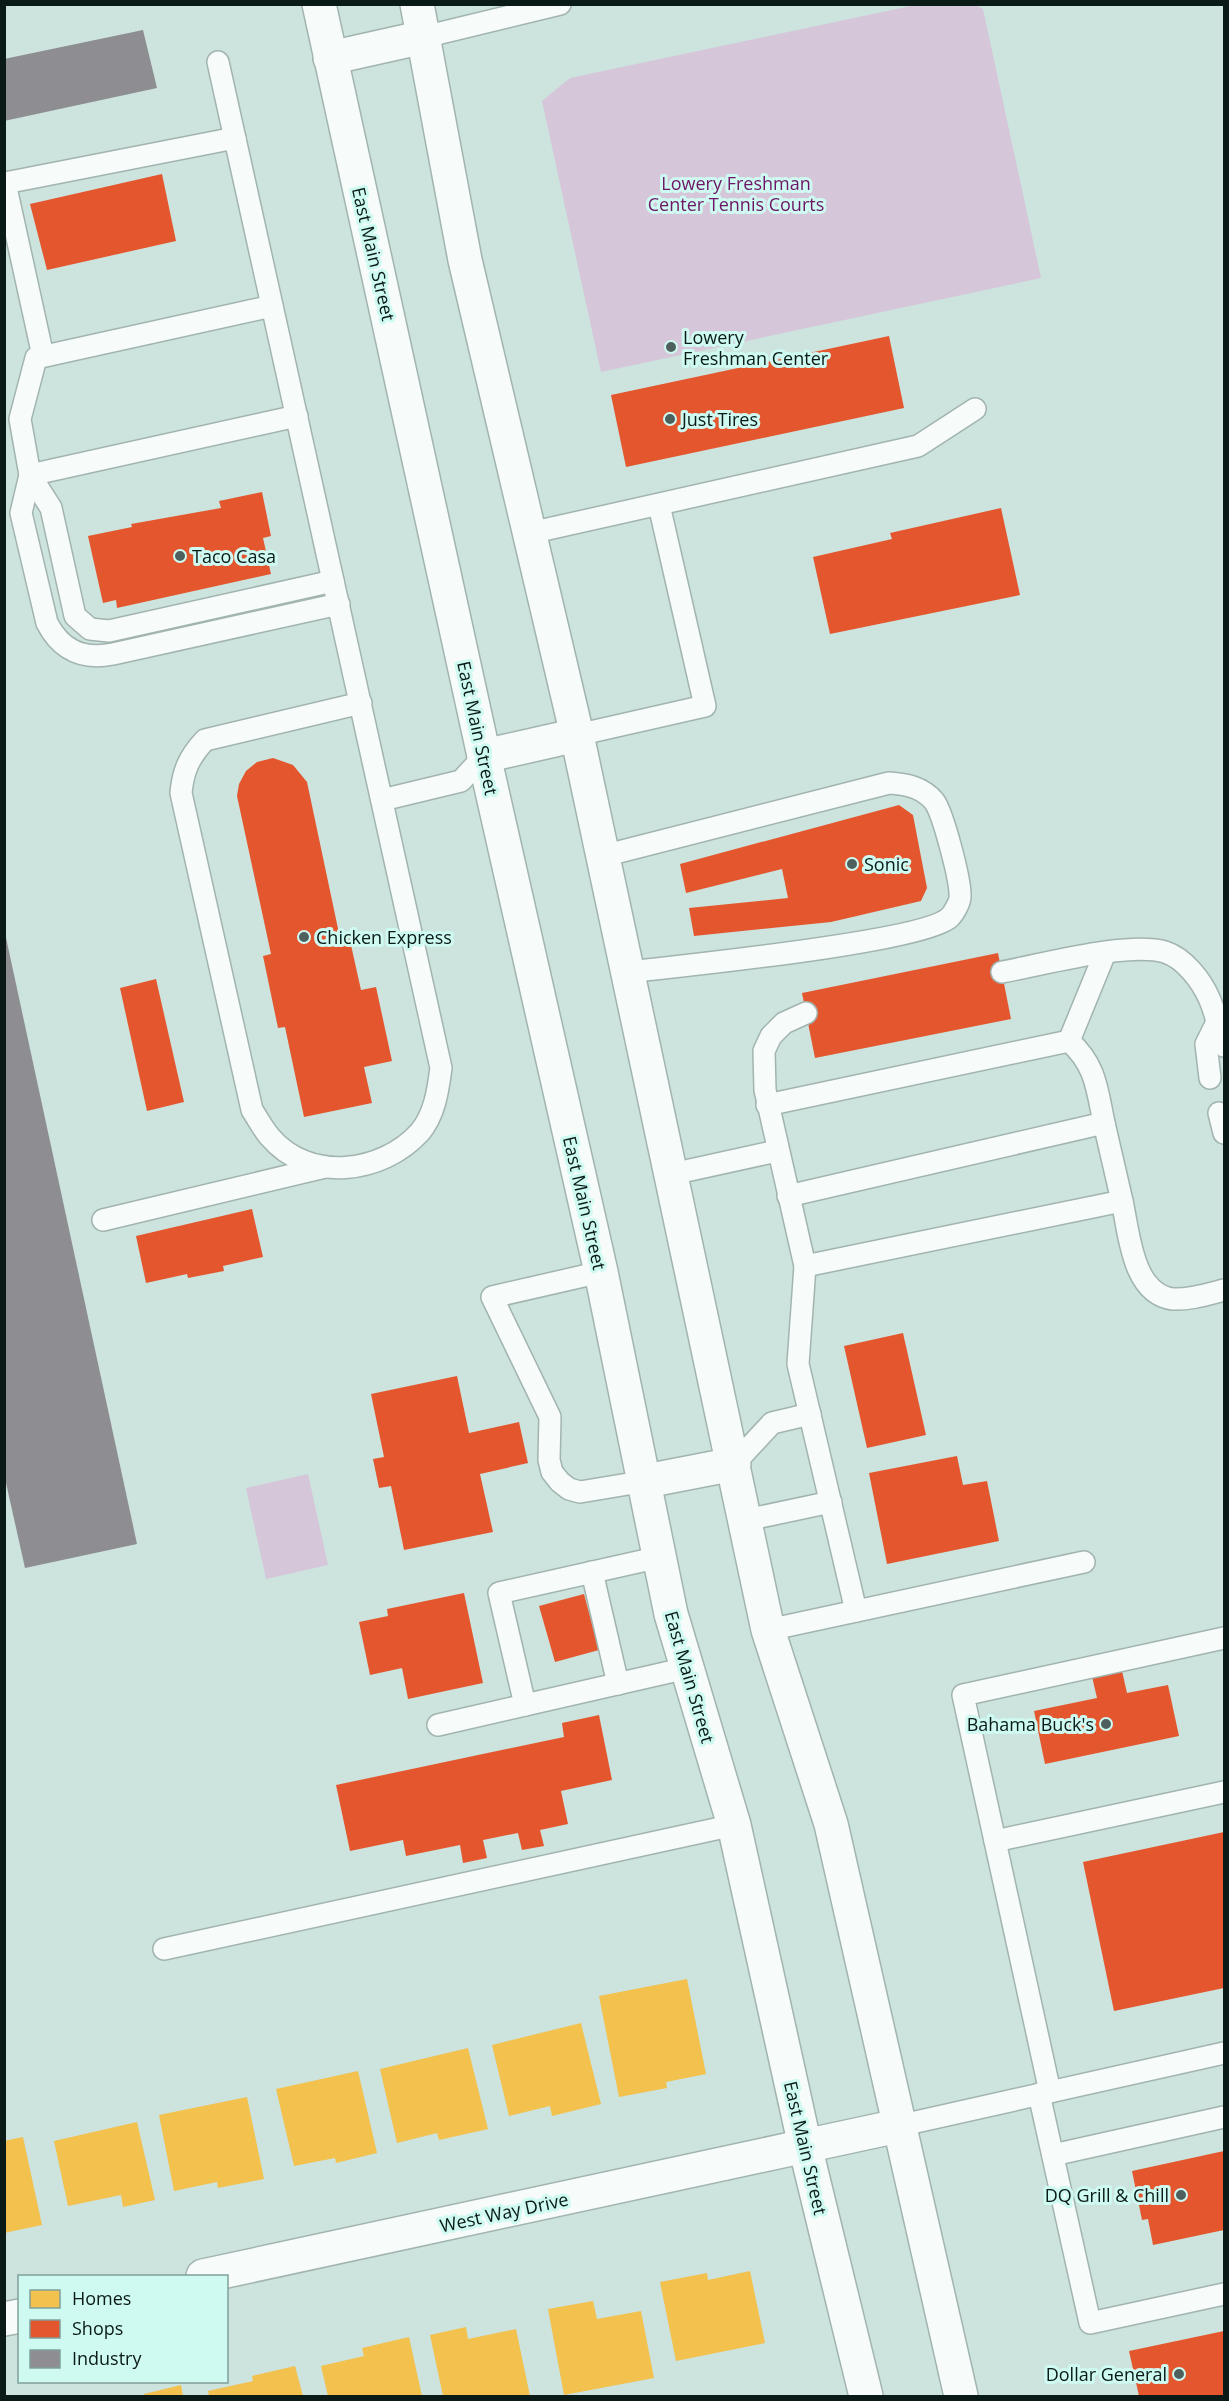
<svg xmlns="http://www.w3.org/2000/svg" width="1229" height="2401" font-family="'Open Sans',sans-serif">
	<rect width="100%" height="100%" fill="#cce3de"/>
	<g fill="#d6c6d9">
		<path d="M 920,4 L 975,5 L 983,9 L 1041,278 L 601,372 L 542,101 L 570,78 Z"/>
		<path d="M 308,1474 L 328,1565 L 266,1579 L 246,1488 Z"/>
	</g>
	<g fill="#f2c14e">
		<path d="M 687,1979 L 706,2074 L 666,2082 L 667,2088 L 619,2097 L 599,1996 Z"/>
		<path d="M 581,2023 L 601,2104 L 552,2116 L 550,2106 L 509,2116 L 492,2045 Z"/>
		<path d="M 468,2048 L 488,2129 L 439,2140 L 437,2133 L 397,2143 L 380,2069 Z"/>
		<path d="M 358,2071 L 377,2153 L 336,2163 L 335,2158 L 294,2166 L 276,2089 Z"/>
		<path d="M 247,2097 L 264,2179 L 218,2188 L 217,2182 L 174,2191 L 159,2115 Z"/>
		<path d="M 137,2122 L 155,2200 L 123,2207 L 121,2195 L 68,2206 L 54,2141 Z"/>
		<path d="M 23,2137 L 42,2225 L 4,2233 L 4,2141 Z"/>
		<path d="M 750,2271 L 765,2343 L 676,2361 L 660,2282 L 707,2273 L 708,2280 Z"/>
		<path d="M 593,2301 L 597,2319 L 641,2311 L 654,2378 L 564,2395 L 548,2309 Z"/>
		<path d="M 466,2327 L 468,2339 L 516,2329 L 530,2396 L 443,2396 L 430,2335 Z"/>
		<path d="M 409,2337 L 422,2396 L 328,2396 L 321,2366 L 364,2356 L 362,2348 Z"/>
		<path d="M 295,2366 L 303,2396 L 209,2396 L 208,2391 L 253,2381 L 252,2376 Z"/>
		<path d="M 181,2385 L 183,2396 L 145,2396 L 144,2394 Z"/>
	</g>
	<g fill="#e4572e">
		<path d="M 162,174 L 176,241 L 47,270 L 30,204 Z"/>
		<path d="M 889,336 L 904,408 L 626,467 L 611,395 Z"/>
		<path d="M 262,492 L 271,536 L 263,538 L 271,574 L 117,608 L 116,600 L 103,603 L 88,536 L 132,527 L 131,524 L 221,508 L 219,501 Z"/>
		<path d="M 1001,508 L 1020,595 L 830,634 L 813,557 L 892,539 L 890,533 Z"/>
		<path d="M 273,758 L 293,765 L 307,782 L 340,938 L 349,936 L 361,990 L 376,987 L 392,1061 L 364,1067 L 372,1103 L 304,1117 L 285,1027 L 278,1028 L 263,956 L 271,954 L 237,796 L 239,784 L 246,771 L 257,762 Z"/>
		<path d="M 899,805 L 913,815 L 927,888 L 921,901 L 831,922 L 694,936 L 689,908 L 788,898 L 782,869 L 686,893 L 680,864 Z"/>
		<path d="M 998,953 L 1011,1019 L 815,1058 L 802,993 Z"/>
		<path d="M 156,979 L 184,1102 L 147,1111 L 120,988 Z"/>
		<path d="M 252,1209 L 263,1257 L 223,1266 L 224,1271 L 188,1278 L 187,1274 L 146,1283 L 136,1236 Z"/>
		<path d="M 903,1333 L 926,1435 L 867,1448 L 844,1346 Z"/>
		<path d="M 457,1376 L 469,1433 L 519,1422 L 528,1463 L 480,1474 L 493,1532 L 404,1550 L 391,1486 L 379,1488 L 373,1459 L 384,1457 L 371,1394 Z"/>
		<path d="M 957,1456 L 963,1485 L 987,1481 L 999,1541 L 887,1564 L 869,1473 Z"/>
		<path d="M 464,1593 L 483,1683 L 408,1699 L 402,1668 L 370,1675 L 359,1622 L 388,1616 L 387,1609 Z"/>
		<path d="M 584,1594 L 599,1650 L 555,1662 L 539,1606 Z"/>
		<path d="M 1120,1662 L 1127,1693 L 1168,1685 L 1179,1736 L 1045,1764 L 1034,1711 L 1097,1698 L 1090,1668 Z"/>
		<path d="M 599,1715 L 612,1780 L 561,1791 L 568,1824 L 540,1830 L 544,1846 L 522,1850 L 518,1833 L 483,1840 L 487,1858 L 463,1863 L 460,1845 L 406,1856 L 403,1840 L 350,1851 L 336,1785 L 564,1737 L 562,1723 Z"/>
		<path d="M 1224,1832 L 1224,1988 L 1114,2011 L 1083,1862 Z"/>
		<path d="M 1224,2151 L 1224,2230 L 1153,2245 L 1148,2219 L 1142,2220 L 1132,2171 Z"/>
		<path d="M 1224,2331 L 1224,2396 L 1139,2396 L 1129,2351 Z"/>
	</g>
	<g fill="#8d8d92">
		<path d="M 143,30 L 157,88 L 4,121 L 4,59 Z"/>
		<path d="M 5,933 L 137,1544 L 25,1568 L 4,1474 Z"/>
	</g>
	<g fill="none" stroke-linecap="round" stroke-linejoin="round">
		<g stroke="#a2b4b0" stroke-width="24">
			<g id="lane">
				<path d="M 424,37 L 560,4"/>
				<path d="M 218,62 L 441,1068 C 438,1090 435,1114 420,1132 C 382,1174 309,1183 270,1137 C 263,1129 258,1119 252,1110 L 181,793 C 183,771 189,757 205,740 L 361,703"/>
				<path d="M 272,306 L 36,358 L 20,419 L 30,475 L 51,508 L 75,616 L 90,629 L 109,631 L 333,581"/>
				<path d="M 43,356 L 5,183 L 235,138"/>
				<path d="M 30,475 L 21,513 L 47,623 C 61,650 82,660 113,654 L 339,604"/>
				<path d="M 30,475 L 297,416"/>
				<path d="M 530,533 L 918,446 L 975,409"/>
				<path d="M 577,735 L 705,706 L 659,505"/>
				<path d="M 382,800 L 461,781 L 484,756"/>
				<path d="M 603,856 L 889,783 C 906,784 922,787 934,801 C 943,813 961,881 960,897 C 960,902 954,913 950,917 C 925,942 679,966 629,972"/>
				<path d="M 1002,972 C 1042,965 1129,941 1165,952 C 1184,958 1201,980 1209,998 C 1216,1013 1219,1031 1224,1046"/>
				<path d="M 806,1013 L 784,1023 L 771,1036 L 764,1051 L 765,1090 L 805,1266 L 798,1364 L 856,1611"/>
				<path d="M 1069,1041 L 1105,953"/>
				<path d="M 1210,1078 L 1206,1044 L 1217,1022 L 1223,1027"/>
				<path d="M 767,1105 L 1069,1041 C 1096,1065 1097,1089 1104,1123 L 788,1196"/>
				<path d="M 1219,1113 L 1224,1133"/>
				<path d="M 1104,1123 L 1122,1201"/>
				<path d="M 672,1174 L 777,1151"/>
				<path d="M 103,1220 L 325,1167"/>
				<path d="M 805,1266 L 1122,1201 C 1129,1232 1132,1294 1173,1299 C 1190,1300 1208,1294 1224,1290"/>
				<path d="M 601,1272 L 492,1297 L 550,1417 L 549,1460 L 552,1472 L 560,1482 L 569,1489 L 580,1492 L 646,1481"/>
				<path d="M 734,1464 L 772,1423 L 810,1414"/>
				<path d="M 746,1520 L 831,1502"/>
				<path d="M 660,1557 L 499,1593 L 525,1705 L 687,1668"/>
				<path d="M 592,1572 L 618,1684"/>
				<path d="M 768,1630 L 1084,1562"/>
				<path d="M 438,1725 L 525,1705"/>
				<path d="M 995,1841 L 1224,1792"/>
				<path d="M 164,1949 L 734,1825"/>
				<path d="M 1050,2092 L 963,1695 L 1224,1638"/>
				<path d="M 1039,2094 L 1090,2323 L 1224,2294"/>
				<path d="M 898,2126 L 1224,2053"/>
				<path d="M 1053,2155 L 1224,2117"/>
			</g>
		</g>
		<g stroke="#a2b4b0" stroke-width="36">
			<g id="street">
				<path d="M 203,2276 L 805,2146"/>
				<path d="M 4,2319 L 20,2316"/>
			</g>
		</g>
		<g stroke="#a2b4b0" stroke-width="36">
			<g id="secondary">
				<path d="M 319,4 L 484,756 L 601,1272 L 671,1614 L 734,1825 L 805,2146 L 866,2396"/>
				<path d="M 417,4 L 465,260 L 577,735 L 768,1630 L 831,1824 L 961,2396"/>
				<path d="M 330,58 L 424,37"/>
				<path d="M 484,756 L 577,735"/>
				<path d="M 646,1481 L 734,1464"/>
				<path d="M 805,2146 L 898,2126"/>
			</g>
		</g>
		<use href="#lane" stroke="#f7fbfa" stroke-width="21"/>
		<use href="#street" stroke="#f7fbfa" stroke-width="33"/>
		<use href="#secondary" stroke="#f7fbfa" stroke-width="33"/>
	</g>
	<g fill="#4d605d" stroke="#cffaf1" stroke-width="2">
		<circle cx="671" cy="347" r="6"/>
		<circle cx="670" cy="419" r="6"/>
		<circle cx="180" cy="556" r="6"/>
		<circle cx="852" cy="864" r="6"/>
		<circle cx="304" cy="937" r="6"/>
		<circle cx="1106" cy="1724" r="6"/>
		<circle cx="1181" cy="2195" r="6"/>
		<circle cx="1179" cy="2374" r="6"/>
	</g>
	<g text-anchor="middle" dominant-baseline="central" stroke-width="6" stroke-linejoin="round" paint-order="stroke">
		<g font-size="18" fill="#6e1665" stroke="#cffaf1">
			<text x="736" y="183">Lowery Freshman<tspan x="736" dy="21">Center Tennis Courts</tspan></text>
		</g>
		<g font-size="18" fill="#091a17" stroke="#cffaf1">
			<text transform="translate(374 254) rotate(77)">East Main Street</text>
			<text transform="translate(478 728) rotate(78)">East Main Street</text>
			<text transform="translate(585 1203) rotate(77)">East Main Street</text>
			<text transform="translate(690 1677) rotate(74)">East Main Street</text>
			<text transform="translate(806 2148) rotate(77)">East Main Street</text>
			<text transform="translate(504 2212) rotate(-12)">West Way Drive</text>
		</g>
		<g font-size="18" fill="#091a17" stroke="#cffaf1" text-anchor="start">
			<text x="683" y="337">Lowery<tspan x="683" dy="21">Freshman Center</tspan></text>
			<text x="682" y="419">Just Tires</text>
			<text x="192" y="556">Taco Casa</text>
			<text x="864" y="864">Sonic</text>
			<text x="316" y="937">Chicken Express</text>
			<text x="1094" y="1724" text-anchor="end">Bahama Buck's</text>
			<text x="1169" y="2195" text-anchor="end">DQ Grill &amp; Chill</text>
			<text x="1167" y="2374" text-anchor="end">Dollar General</text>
		</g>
	</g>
	<rect width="1229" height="2401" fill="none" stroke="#091a17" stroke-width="12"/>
	<rect x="18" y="2275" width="210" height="108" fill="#cffaf1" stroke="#80a09a" stroke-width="1.5"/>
	<rect x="30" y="2290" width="30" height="18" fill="#f2c14e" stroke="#80a09a" stroke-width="1.5"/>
	<text x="72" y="2305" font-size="18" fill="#091a17">Homes</text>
	<rect x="30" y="2320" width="30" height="18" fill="#e4572e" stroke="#80a09a" stroke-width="1.5"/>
	<text x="72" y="2335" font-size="18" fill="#091a17">Shops</text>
	<rect x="30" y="2350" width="30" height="18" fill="#8d8d92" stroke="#80a09a" stroke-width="1.5"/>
	<text x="72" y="2365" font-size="18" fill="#091a17">Industry</text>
</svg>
